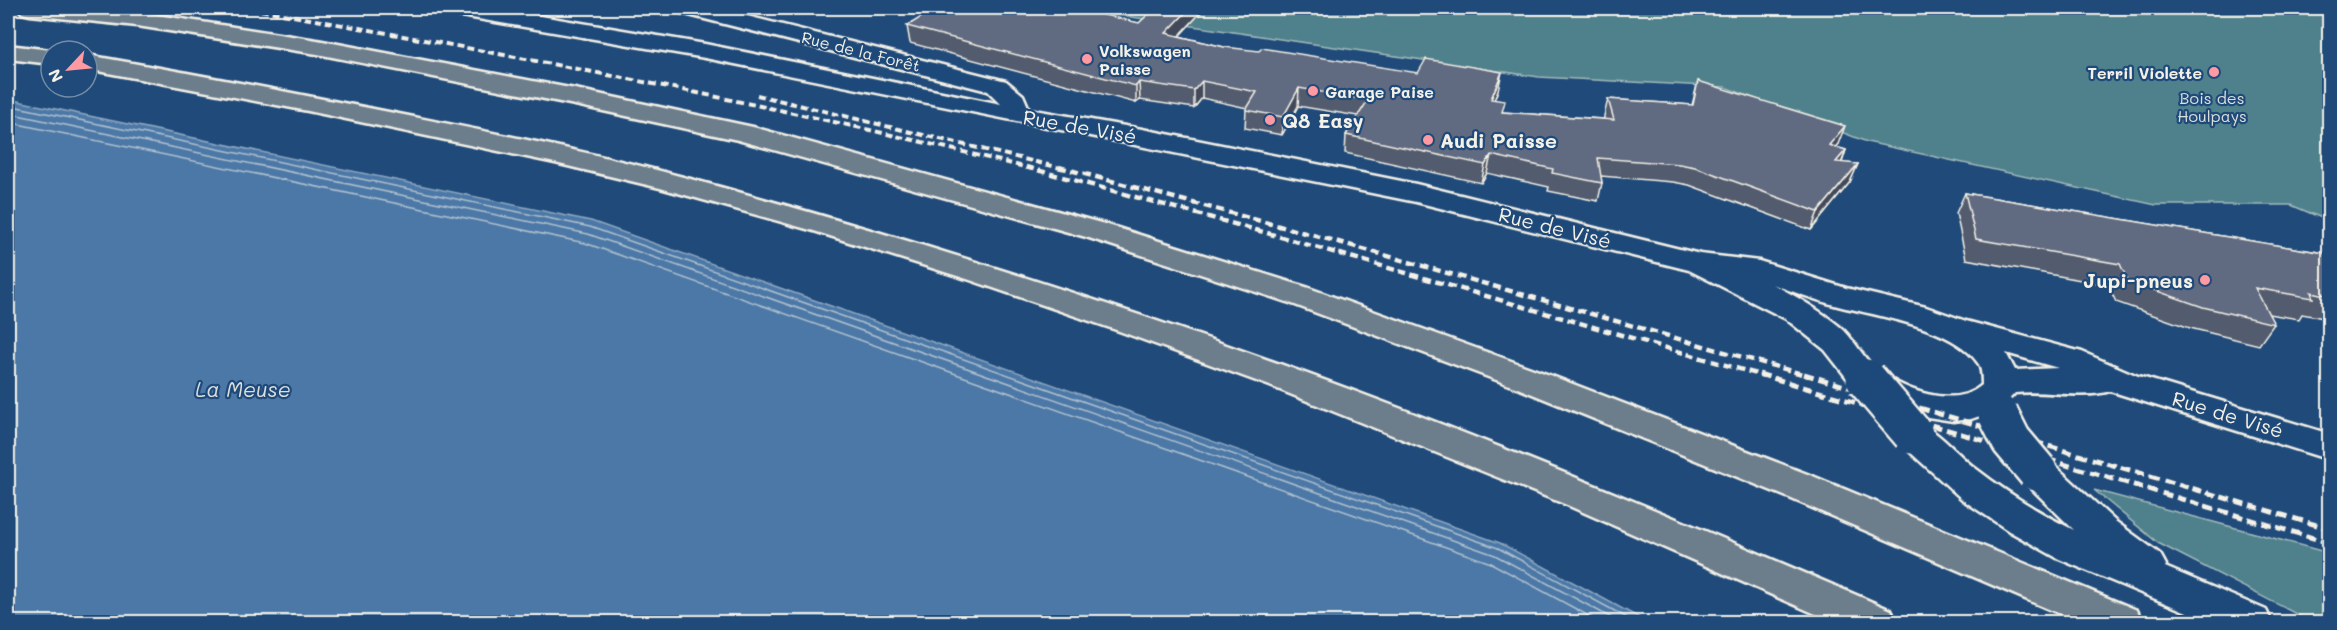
<svg xmlns="http://www.w3.org/2000/svg" width="2337" height="630" font-family="Mali,sans-serif">
	<rect width="100%" height="100%" fill="#1f4a7a"/>
	<filter id="ink" filterUnits="userSpaceOnUse"><feTurbulence type="fractalNoise" baseFrequency=".0167" numOctaves="2"/><feDisplacementMap in="SourceGraphic" scale="12" xChannelSelector="R" yChannelSelector="G"/><feConvolveMatrix kernelMatrix="1 2 1 2 8 2 1 2 1" color-interpolation-filters="sRGB"/></filter>
	<g filter="url(#ink)">
		<g fill="#4f818c" stroke="#a2b9ba" stroke-width="1.5">
			<path d="M 1070,8 L 2329,8 L 2329,221 L 2291,205 L 2156,205 L 1867,142 L 1725,87 L 1539,77 Z"/>
			<path d="M 2094,490 L 2329,553 L 2329,622 L 2312,622 L 2158,543 Z"/>
		</g>
		<path fill="#4c78a7" stroke="#8fa8c1" stroke-width="1.5" d="M 8,99 L 591,221 L 1500,543 L 1647,622 L 8,622 Z"/>
		<g fill="none" stroke-linecap="round" stroke-linejoin="round">
			<g stroke="#b1c1ce" stroke-width="1.5">
				<path d="M 8,105 L 590,227 L 1498,548 L 1635,622"/>
				<path d="M 8,113 L 588,234 L 1495,555 L 1619,622"/>
				<path d="M 8,122 L 585,243 L 1491,563 L 1600,622"/>
			</g>
			<g stroke="#f4f1e8" stroke-width="5">
				<g id="secondary">
					<path d="M 443,8 L 493,8 L 705,44 L 1001,104 L 988,91 L 681,13 L 677,8 L 715,8 L 1006,81 L 1023,95 L 1029,109 L 1142,129 L 1416,184 L 1700,254 L 1759,261 L 1846,288 L 1926,307 L 1966,321 L 2082,352 L 2138,376 L 2330,434 L 2330,460 L 2110,391 C 2082,399 2046,390 2015,393 L 2000,409 L 1971,419 L 1953,421 L 1915,415 L 1884,405 L 1854,387 L 1825,350 L 1786,319 L 1689,270 L 1416,202 L 705,58 L 455,15 L 447,13 ZM 1772,284 C 1794,292 1815,300 1838,306 C 1877,316 1954,327 1978,363 C 1982,369 1982,378 1982,385 C 1954,410 1901,390 1875,368 C 1861,356 1854,338 1839,326 C 1818,309 1796,296 1772,284 ZM 2006,353 L 2058,368 L 2015,370 Z"/>
					<path d="M 1913,421 C 1937,428 1955,453 1975,468 C 2006,492 2039,513 2074,530 L 2024,481 L 2018,471 L 2024,461 L 2037,457 L 2050,461 L 2115,521 L 2160,554 L 2166,565 L 2165,567 L 2266,610 L 2272,622 L 2211,622 L 2059,559 L 2009,531 L 1963,500 L 1900,443 L 1895,434 L 1900,425 Z"/>
				</g>
			</g>
			<g stroke="#f4f1e8" stroke-width="5">
				<g id="highway">
					<path d="M 18,8 L 94,8 L 137,12 L 317,40 L 575,89 L 753,127 L 1108,225 L 1309,288 L 1539,371 L 1815,477 L 2137,610 L 2143,622 L 2079,622 L 1787,497 L 1515,387 L 1287,302 L 1086,237 L 738,140 L 575,105 L 317,54 L 137,26 L 30,15 L 22,13 Z"/>
					<path d="M 8,45 L 51,50 L 57,51 L 51,51 L 51,64 L 8,59 Z"/>
					<path d="M 87,55 C 196,74 305,95 414,117 C 504,135 595,153 683,177 C 889,232 1091,296 1291,368 C 1494,441 1693,525 1891,610 L 1897,622 L 1834,622 L 1567,505 L 1270,386 L 1119,331 L 967,279 L 814,231 L 660,188 L 555,163 L 308,111 L 87,69 Z"/>
				</g>
			</g>
			<use href="#secondary" fill="#1f4a7a" fill-rule="evenodd"/>
			<use href="#highway" fill="#6c7d8c" fill-rule="evenodd"/>
			<g stroke="#f4f1e8" stroke-width="4" stroke-dasharray="7 4" stroke-linecap="butt">
				<path d="M 250,8 C 512,56 773,103 1032,169"/>
				<path d="M 757,95 L 1065,169"/>
			</g>
			<g stroke="#f4f1e8" stroke-width="4.5" stroke-dasharray="8 4.5" stroke-linecap="butt">
				<path d="M 1026,167 L 1267,233 L 1764,376"/>
				<path d="M 1059,167 L 1335,241 L 1809,376"/>
			</g>
			<g stroke="#f4f1e8" stroke-width="5" stroke-dasharray="10 5" stroke-linecap="butt">
				<path d="M 1759,374 L 2330,543"/>
				<path d="M 1804,374 L 2330,529"/>
			</g>
			<g stroke="#f4f1e8" stroke-width="44" stroke-linecap="butt">
				<g id="secondary-bridge">
					<path d="M 1866,379 L 1913,434"/>
					<path d="M 1998,414 L 2011,440 L 2037,471"/>
				</g>
			</g>
			<use href="#secondary-bridge" stroke="#1f4a7a" stroke-width="39"/>
		</g>
		<g fill="#535b6e" stroke="#f4f1e8" stroke-width="1.5">
			<path d="M 1155,8 L 1205,8 L 1179,36 L 1224,47 L 1498,90 L 1494,99 L 1503,112 L 1604,119 L 1604,116 L 1608,99 L 1692,105 L 1698,81 L 1838,144 L 1835,147 L 1846,150 L 1842,163 L 1858,164 L 1850,182 L 1811,230 L 1689,185 L 1673,182 L 1601,176 L 1602,183 L 1598,201 L 1548,191 L 1549,187 L 1487,173 L 1481,183 L 1345,153 L 1346,135 L 1358,116 L 1298,106 L 1282,135 L 1245,128 L 1246,110 L 1247,108 L 1202,98 L 1194,108 L 1140,100 L 1136,103 L 910,43 L 907,26 L 1023,10 L 1060,10 L 1139,23 Z"/>
			<path d="M 1965,193 L 2330,254 L 2330,319 L 2302,314 L 2299,319 L 2268,314 L 2274,324 L 2259,345 L 2190,328 L 2116,302 L 2108,285 L 1966,259 L 1956,213 Z"/>
		</g>
		<g fill="#434a5a" stroke="#f4f1e8" stroke-width="1.5">
			<path d="M 1190,8 L 1205,8 L 1166,50 L 1166,33 Z"/>
			<path d="M 1502,72 L 1498,90 L 1488,116 L 1491,99 Z"/>
			<path d="M 1202,81 L 1202,98 L 1194,108 L 1194,90 Z"/>
			<path d="M 1139,82 L 1140,100 L 1136,103 L 1136,86 Z"/>
			<path d="M 1299,88 L 1298,106 L 1282,135 L 1283,117 Z"/>
			<path d="M 1845,126 L 1838,144 L 1822,163 L 1829,145 Z"/>
			<path d="M 1846,150 L 1839,169 L 1836,162 Z"/>
			<path d="M 1491,155 L 1487,173 L 1481,183 L 1485,165 Z"/>
			<path d="M 1858,164 L 1850,182 L 1811,230 L 1818,212 Z"/>
		</g>
		<g fill="#606a80" stroke="#f4f1e8" stroke-width="1.5">
			<path d="M 936,8 L 1011,8 L 1023,10 L 1026,8 L 1050,8 L 1060,10 L 1064,8 L 1074,8 L 1139,23 L 1155,8 L 1190,8 L 1166,33 L 1224,47 L 1259,51 L 1262,48 L 1418,73 L 1426,59 L 1502,72 L 1491,99 L 1505,101 L 1502,112 L 1614,120 L 1608,99 L 1693,105 L 1698,81 L 1845,126 L 1829,145 L 1846,150 L 1836,162 L 1858,164 L 1818,212 L 1695,167 L 1679,164 L 1598,158 L 1602,183 L 1552,173 L 1553,169 L 1491,155 L 1485,165 L 1346,135 L 1368,100 L 1299,88 L 1283,117 L 1246,110 L 1257,92 L 1202,81 L 1194,90 L 1139,82 L 1136,86 L 907,26 Z"/>
			<path d="M 1965,193 L 2330,254 L 2330,296 L 2311,292 L 2313,298 L 2255,288 L 2274,324 L 2203,307 L 2128,281 L 2120,264 L 1976,239 Z"/>
		</g>
	</g>
	<g fill="#ff9aa2" stroke="#1f4a7a" stroke-width="2">
		<circle cx="1087" cy="59" r="6"/>
		<circle cx="2214" cy="72" r="6"/>
		<circle cx="1313" cy="91" r="6"/>
		<circle cx="1270" cy="120" r="6"/>
		<circle cx="1428" cy="140" r="6"/>
		<circle cx="2205" cy="280" r="6"/>
	</g>
	<g text-anchor="middle" dominant-baseline="central" stroke-width="4.5" stroke-linejoin="round" paint-order="stroke">
		<g font-size="16" font-weight="bold" fill="#f4f1e8" stroke="#1f4a7a" text-anchor="start">
			<text x="1099" y="50">Volkswagen<tspan x="1099" dy="18">Paisse</tspan></text>
			<text x="2202" y="72" text-anchor="end">Terril Violette</text>
			<text x="1325" y="91">Garage Paise</text>
		</g>
		<g font-size="16" fill="#f4f1e8" stroke="#1f4a7a">
			<text transform="translate(861 51) rotate(14)">Rue de la Forêt</text>
		</g>
		<g font-size="16" fill="#dbe0da" stroke="#1f4a7a">
			<text x="2212" y="97">Bois des<tspan x="2212" dy="18">Houlpays</tspan></text>
		</g>
		<g font-size="20" font-weight="bold" fill="#f4f1e8" stroke="#1f4a7a" text-anchor="start">
			<text x="1282" y="120">Q8 Easy</text>
			<text x="1440" y="140">Audi Paisse</text>
			<text x="2193" y="280" text-anchor="end">Jupi-pneus</text>
		</g>
		<g font-size="20" fill="#f4f1e8" stroke="#1f4a7a">
			<text transform="translate(1080 126) rotate(10)">Rue de Visé</text>
			<text transform="translate(1555 227) rotate(14)">Rue de Visé</text>
			<text transform="translate(2228 414) rotate(17)">Rue de Visé</text>
		</g>
		<g font-size="21" font-style="italic" fill="#dbdfde" stroke="#1f4a7a">
			<text x="243" y="388">La Meuse</text>
		</g>
	</g>
	<rect width="2337" height="630" fill="none" stroke="#1f4a7a" stroke-width="30"/>
	<rect x="15" y="15" width="2307" height="600" fill="none" stroke="#f4f1e8" stroke-width="2" filter="url(#ink)"/>
	<g transform="translate(69 69) rotate(244)"><circle r="28" fill="#1f4a7a" stroke="#748da6" stroke-width="1.5"/>
	<path d="M0-4.5L10 22L0 15L-10 22Z" fill="#ff9aa2"/>
	<text y="-9" font-size="16" font-weight="bold" text-anchor="middle" fill="#f4f1e8">N</text>
	</g>
</svg>
